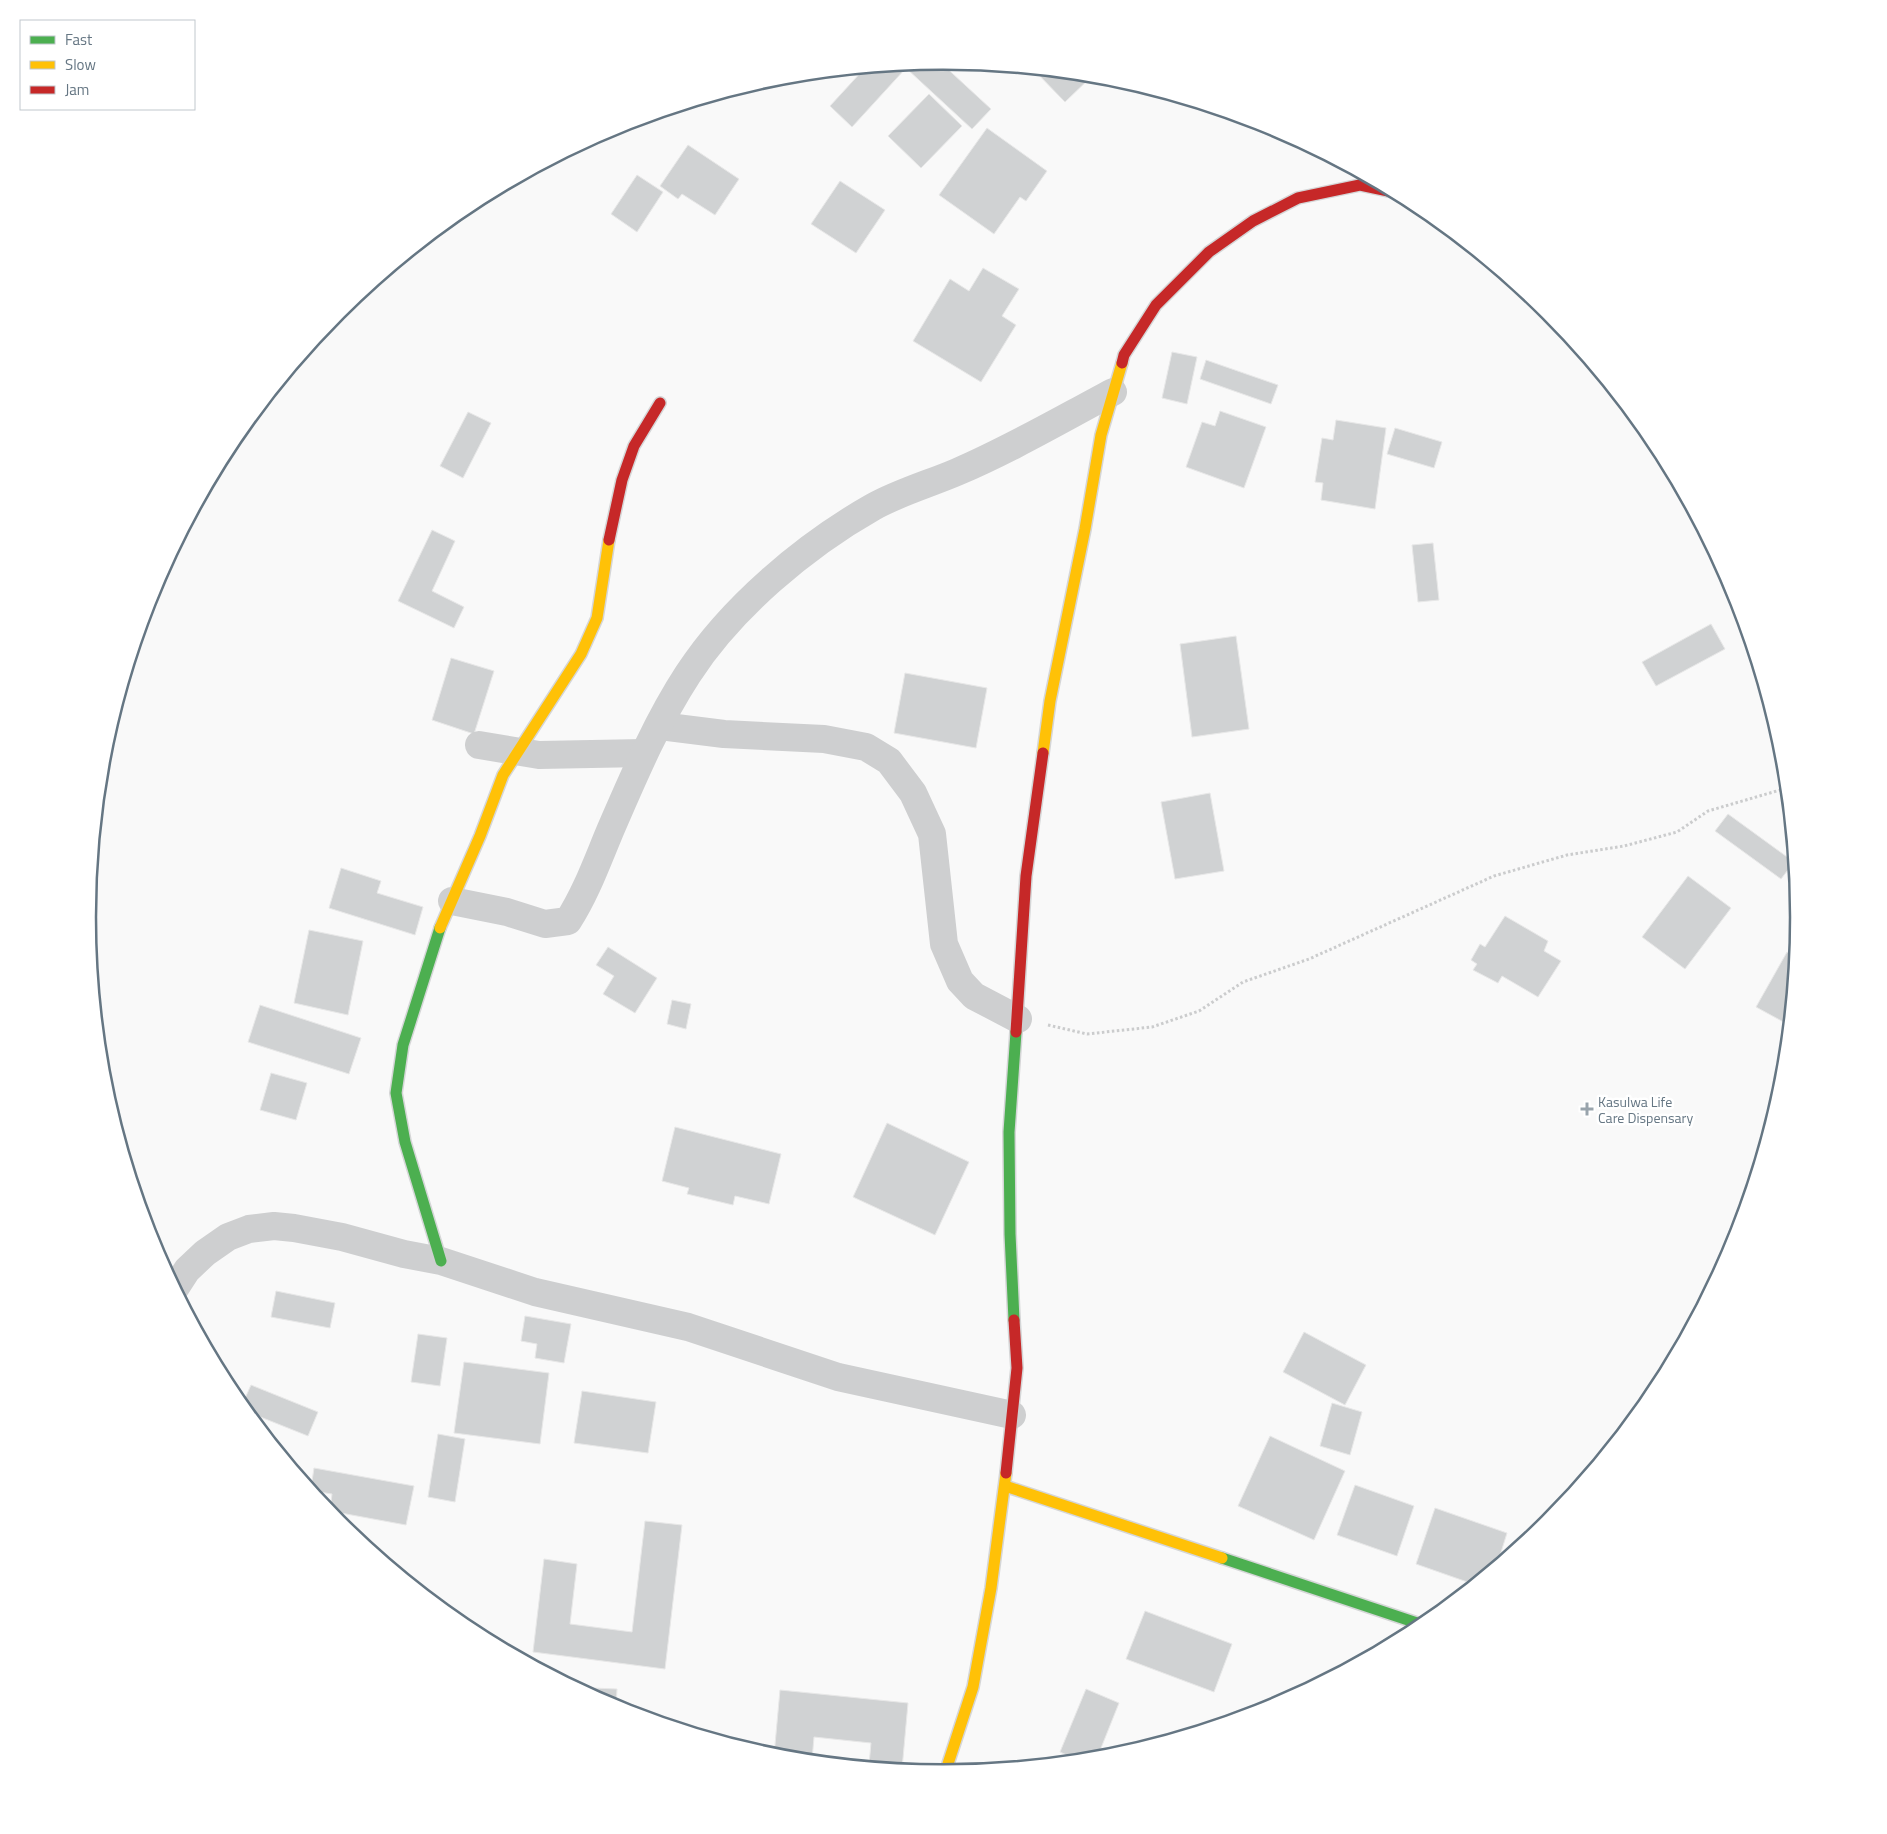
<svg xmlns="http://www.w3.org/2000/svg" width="1887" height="1834" font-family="'Titillium Web',sans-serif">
	<rect width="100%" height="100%" fill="#f9f9f9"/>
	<g fill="#d0d2d3" stroke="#e8e8e8">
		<path d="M 940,62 L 991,109 L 972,129 L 906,68 L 852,127 L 830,106 L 864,69 Z"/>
		<path d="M 1034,70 L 1092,76 L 1065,102 Z"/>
		<path d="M 929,94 L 962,126 L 921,168 L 888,136 Z"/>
		<path d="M 987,128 L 1047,171 L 1026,201 L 1020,197 L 994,234 L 939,195 Z"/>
		<path d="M 688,145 L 739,179 L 715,215 L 682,194 L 678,199 L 660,186 Z"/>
		<path d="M 637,175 L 663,192 L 637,232 L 611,214 Z"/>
		<path d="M 840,181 L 885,210 L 856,253 L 811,224 Z"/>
		<path d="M 983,268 L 1019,289 L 1002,316 L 1016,325 L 981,382 L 913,341 L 950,279 L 969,291 Z"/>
		<path d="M 1172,352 L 1197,357 L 1187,404 L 1162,398 Z"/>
		<path d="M 1206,360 L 1278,385 L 1271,404 L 1200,379 Z"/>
		<path d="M 1220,411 L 1266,427 L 1244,488 L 1186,467 L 1202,422 L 1215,426 Z"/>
		<path d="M 468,412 L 491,423 L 463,478 L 440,466 Z"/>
		<path d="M 1336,420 L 1386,428 L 1375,509 L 1321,500 L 1323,483 L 1315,482 L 1322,438 L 1333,440 Z"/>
		<path d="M 1395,428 L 1442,442 L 1434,468 L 1387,454 Z"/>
		<path d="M 432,530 L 455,541 L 432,591 L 464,607 L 454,628 L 398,601 Z"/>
		<path d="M 1433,543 L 1439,600 L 1418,602 L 1412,545 Z"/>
		<path d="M 1711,624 L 1725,649 L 1656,686 L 1642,662 Z"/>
		<path d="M 1236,636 L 1249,729 L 1192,737 L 1180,644 Z"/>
		<path d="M 451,658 L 494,671 L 474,734 L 432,720 Z"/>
		<path d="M 905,673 L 987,688 L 976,748 L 894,733 Z"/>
		<path d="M 1210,793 L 1224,871 L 1175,879 L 1161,802 Z"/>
		<path d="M 1728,814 L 1794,862 L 1781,879 L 1715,831 Z"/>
		<path d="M 341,868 L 381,881 L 377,893 L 423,907 L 415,935 L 329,908 Z"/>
		<path d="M 1688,876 L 1731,908 L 1685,969 L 1642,937 Z"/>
		<path d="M 1505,916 L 1548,941 L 1544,951 L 1561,961 L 1538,997 L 1502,976 L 1498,983 L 1473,970 L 1477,964 L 1471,960 L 1480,944 L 1485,947 Z"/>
		<path d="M 309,930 L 363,941 L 348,1015 L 294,1003 Z"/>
		<path d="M 608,947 L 657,978 L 635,1013 L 603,994 L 614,976 L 596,965 Z"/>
		<path d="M 1787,952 L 1795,957 L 1789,1025 L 1756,1007 Z"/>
		<path d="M 672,1000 L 691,1004 L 686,1029 L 667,1024 Z"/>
		<path d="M 260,1005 L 361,1038 L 349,1074 L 248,1042 Z"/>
		<path d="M 271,1073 L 307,1083 L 296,1120 L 260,1110 Z"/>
		<path d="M 887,1123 L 969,1162 L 935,1235 L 853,1197 Z"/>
		<path d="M 675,1127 L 781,1154 L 769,1204 L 735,1196 L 733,1205 L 687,1194 L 689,1188 L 662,1181 Z"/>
		<path d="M 276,1291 L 335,1303 L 330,1328 L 271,1317 Z"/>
		<path d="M 525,1316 L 571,1324 L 564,1363 L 535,1358 L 537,1344 L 521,1341 Z"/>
		<path d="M 1304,1332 L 1366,1365 L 1345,1405 L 1283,1372 Z"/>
		<path d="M 418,1334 L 447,1338 L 440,1386 L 411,1382 Z"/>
		<path d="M 464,1362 L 549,1373 L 540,1444 L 454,1433 Z"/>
		<path d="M 251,1385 L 318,1412 L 308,1436 L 248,1412 L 242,1405 Z"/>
		<path d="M 582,1391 L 656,1402 L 648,1453 L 574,1443 Z"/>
		<path d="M 1332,1403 L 1362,1412 L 1350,1455 L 1320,1446 Z"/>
		<path d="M 438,1434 L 465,1439 L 455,1502 L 428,1497 Z"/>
		<path d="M 1270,1436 L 1345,1471 L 1314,1540 L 1238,1506 Z"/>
		<path d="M 314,1468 L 414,1486 L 406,1525 L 330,1511 L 332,1494 L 313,1491 L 311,1488 Z"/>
		<path d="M 1355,1485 L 1414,1506 L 1397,1556 L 1337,1535 Z"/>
		<path d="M 1435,1508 L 1507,1533 L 1497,1565 L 1473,1584 L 1416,1564 Z"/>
		<path d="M 645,1521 L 682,1525 L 665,1669 L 533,1652 L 544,1559 L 577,1564 L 570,1624 L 632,1632 Z"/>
		<path d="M 1145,1611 L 1232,1644 L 1214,1692 L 1126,1659 Z"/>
		<path d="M 592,1688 L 617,1689 L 616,1708 L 591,1694 Z"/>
		<path d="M 1086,1689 L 1119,1703 L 1097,1758 L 1078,1760 L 1060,1752 Z"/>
		<path d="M 780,1690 L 908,1703 L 902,1769 L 869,1765 L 871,1743 L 814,1737 L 812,1760 L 774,1756 Z"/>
	</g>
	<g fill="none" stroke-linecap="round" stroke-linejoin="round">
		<g stroke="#d5d6d7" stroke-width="14">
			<g id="fast">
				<path d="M 440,928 L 403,1045 L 396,1093 L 405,1142 L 441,1261"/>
				<path d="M 1014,1320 L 1010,1234 L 1009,1132 L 1016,1032"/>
				<path d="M 1222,1558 L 1423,1625"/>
			</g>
		</g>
		<g stroke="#d5d6d7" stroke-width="14">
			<g id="slow">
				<path d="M 1043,753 L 1050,701 L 1085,529 L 1101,435 L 1122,363"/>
				<path d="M 440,928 L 480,836 L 503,775 L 581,654 L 597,618 L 609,540"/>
				<path d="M 1005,1486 L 1222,1558"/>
				<path d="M 945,1773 L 973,1687 L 991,1588 L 1006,1473"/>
			</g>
		</g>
		<g stroke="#d5d6d7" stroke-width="14">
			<g id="jam">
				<path d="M 1122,363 L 1124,355 L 1156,305 L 1209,252 L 1253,221 L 1298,198 L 1360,185 L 1393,192"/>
				<path d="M 609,540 L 622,480 L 634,446 L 660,403"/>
				<path d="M 1016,1032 L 1026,876 L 1043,753"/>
				<path d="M 1006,1473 L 1017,1368 L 1014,1320"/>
			</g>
		</g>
		<path stroke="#cbcccd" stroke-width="3" stroke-dasharray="2.5 2.5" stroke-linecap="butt" d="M 1048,1025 L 1087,1034 L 1152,1027 L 1199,1011 L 1243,982 L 1309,959 L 1494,876 L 1567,855 L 1624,846 L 1677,832 L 1708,811 L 1787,788"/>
		<g stroke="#cecfd0" stroke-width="28">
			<path d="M 660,726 L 724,734 L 824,739 L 866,747 L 889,761 L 913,793 L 932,834 L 944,944 L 960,981 L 974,996 L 1018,1019"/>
			<path d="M 479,745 L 539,755 L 644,753"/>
			<path d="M 452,901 L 507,912 L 545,924 L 568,921 C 586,893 597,862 610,831 C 633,778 656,723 688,674 C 731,608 804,546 873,507 C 900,492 929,484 957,472 C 1011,449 1062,419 1113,392"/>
			<path d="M 176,1287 L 187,1270 L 205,1253 L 228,1237 L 249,1229 L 274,1226 L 294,1228 L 342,1237 L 404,1254 L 441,1261 L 535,1292 L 688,1327 L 838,1377 L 1012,1415"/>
		</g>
		<use href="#fast" stroke="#4caf50" stroke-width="11"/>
		<use href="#slow" stroke="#ffc107" stroke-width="11"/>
		<use href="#jam" stroke="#c62828" stroke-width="11"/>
	</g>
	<path fill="#99a4ac" stroke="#fff" stroke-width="2" d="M1584.5 1101.5h5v5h5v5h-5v5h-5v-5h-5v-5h5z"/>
	<g text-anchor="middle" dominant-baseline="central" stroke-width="5" stroke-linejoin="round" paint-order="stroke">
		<g font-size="14" fill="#657683" stroke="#fff" text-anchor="start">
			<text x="1598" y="1101">Kasulwa Life<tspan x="1598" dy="16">Care Dispensary</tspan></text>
		</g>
	</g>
	<path d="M0 0H1887V1834H0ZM96 917a847 847 0 1 1 1694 0a847 847 0 1 1-1694 0Z" fill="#fff" fill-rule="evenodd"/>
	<path fill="none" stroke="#657683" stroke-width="2.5" d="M96 917a847 847 0 1 1 1694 0a847 847 0 1 1-1694 0Z"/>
	<rect x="20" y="20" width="175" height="90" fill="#ffffff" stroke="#c1c8cd"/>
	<rect x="30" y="36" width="25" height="8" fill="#4caf50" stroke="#c1c8cd"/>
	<text x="65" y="45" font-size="15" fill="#657683">Fast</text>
	<rect x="30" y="61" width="25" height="8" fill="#ffc107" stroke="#c1c8cd"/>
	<text x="65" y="70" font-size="15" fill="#657683">Slow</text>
	<rect x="30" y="86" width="25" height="8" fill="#c62828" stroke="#c1c8cd"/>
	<text x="65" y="95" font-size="15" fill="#657683">Jam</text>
</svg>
